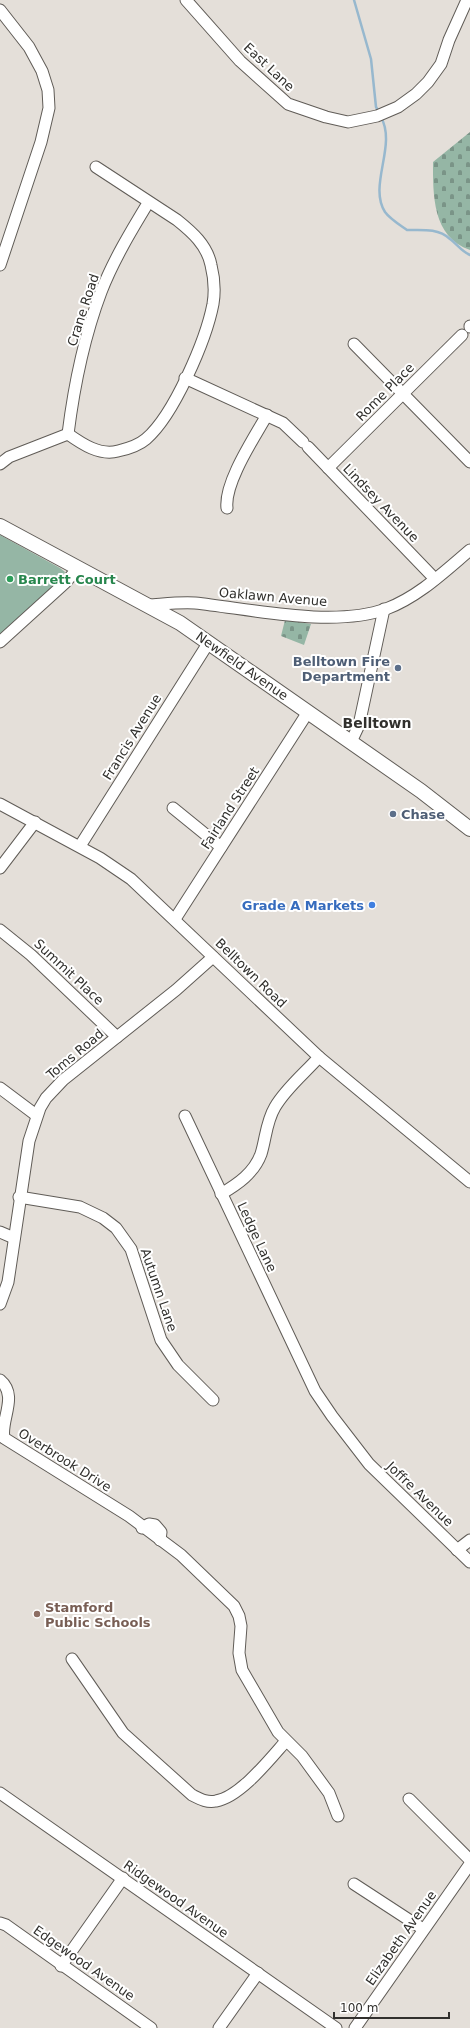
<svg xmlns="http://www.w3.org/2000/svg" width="470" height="2028" font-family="'DejaVu Sans',sans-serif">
	<defs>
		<pattern id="cemetery-stones" width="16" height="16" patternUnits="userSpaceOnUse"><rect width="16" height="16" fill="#95b6a5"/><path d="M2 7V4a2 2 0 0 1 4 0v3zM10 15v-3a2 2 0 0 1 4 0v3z" fill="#7a9487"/></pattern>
	</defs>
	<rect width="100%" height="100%" fill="#e4dfd9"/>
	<g fill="url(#cemetery-stones)">
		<path d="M 470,132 L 470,250 C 432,237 433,194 433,162 Z"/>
		<path d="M 285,620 L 311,624 L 304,645 L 281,636 Z"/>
	</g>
	<path fill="#95b6a5" d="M 0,535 L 60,568 L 65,572 L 63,577 L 0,636 Z"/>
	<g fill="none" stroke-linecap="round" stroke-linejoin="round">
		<g stroke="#97b8ce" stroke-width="2.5">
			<path d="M 354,0 L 371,59 L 376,107 L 379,112"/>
			<path d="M 381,117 C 397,146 368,185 385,212 C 390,219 400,225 407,230 C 422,230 438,228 450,239 C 457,244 461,251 470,255"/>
		</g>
		<g stroke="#605c57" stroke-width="13">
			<g id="minor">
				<path d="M 186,0 L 240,61 L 288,104 L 326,117 L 348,122 L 377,116 L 398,107 L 416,94 L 428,82 L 441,64 L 449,40 L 467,0"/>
				<path d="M 0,10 L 29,47 L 42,71 L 48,90 L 49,108 L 41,142 L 0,265"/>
				<path d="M 470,327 L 470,326"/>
				<path d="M 354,344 L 470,462"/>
				<path d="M 185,378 L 283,423 L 303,442"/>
				<path d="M 68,434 C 74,386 84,337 101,292 C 113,261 131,231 148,203"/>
				<path d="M 308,447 L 435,579"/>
				<path d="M 0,464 L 9,457 L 68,434 C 82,444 100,456 118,451 C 127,449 139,445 146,439 C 174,415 206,340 213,304 C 215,292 214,277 211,265 C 207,245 192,232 177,220 L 96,167"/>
				<path d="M 328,468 L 462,335"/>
				<path d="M 227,508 C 224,483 254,438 267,415"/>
				<path d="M 149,605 C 164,604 180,602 195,603 C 251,609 333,628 386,609 C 418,597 444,572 470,550"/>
				<path d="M 0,642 L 65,583 L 78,568"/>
				<path d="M 351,742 L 359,725 L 384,609"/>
				<path d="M 0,804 L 100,858 L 131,879 L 319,1057 L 470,1182"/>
				<path d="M 173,808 L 221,847"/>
				<path d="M 80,846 L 209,642"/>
				<path d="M 0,868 L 35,822"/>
				<path d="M 175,919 L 308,712"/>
				<path d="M 0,930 L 31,955 L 117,1037"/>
				<path d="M 0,1088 L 36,1115"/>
				<path d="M 185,1116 L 315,1391 L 332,1416 L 369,1464 L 470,1562"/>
				<path d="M 221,1194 C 238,1184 254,1173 261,1154 C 266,1138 266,1122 275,1107 C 286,1088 305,1073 319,1057"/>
				<path d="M 19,1197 L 80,1207 L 103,1218 L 116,1228 L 131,1249 L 161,1340 L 178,1365 L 213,1400"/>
				<path d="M 0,1232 L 14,1238"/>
				<path d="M 0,1304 L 8,1282 L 29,1141 L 40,1108 L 46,1098 L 63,1080 L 176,990 L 213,957"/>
				<path d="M 0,1380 C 19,1396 0,1420 4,1438 L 129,1516 L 181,1555 L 234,1606 L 239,1616 L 241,1626 L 239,1653 L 242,1670 L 278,1732 L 302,1756 L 329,1793 L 338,1816"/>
				<path d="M 142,1528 L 149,1524 L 155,1525 L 161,1532 L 160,1540"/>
				<path d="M 457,1550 L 470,1540"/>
				<path d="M 72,1659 L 123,1733 L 192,1795 C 200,1799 207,1803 216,1801 C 240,1797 270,1759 286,1741"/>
				<path d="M 0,1793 L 336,2028"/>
				<path d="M 409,1799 L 470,1860"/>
				<path d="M 354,1884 L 423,1929"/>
				<path d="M 0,1923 L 6,1925 L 151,2028"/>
				<path d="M 61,1966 L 123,1878"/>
				<path d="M 219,2028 L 258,1973"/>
				<path d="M 355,2028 L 470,1864"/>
			</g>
		</g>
		<g stroke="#605c57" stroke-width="16">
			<path id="major" d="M 0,526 L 180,623 L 421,791 L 470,829"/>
		</g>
		<use href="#minor" stroke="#fff" stroke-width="11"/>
		<use href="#major" stroke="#fff" stroke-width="14"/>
	</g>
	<circle fill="#2e9e5b" stroke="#fff" stroke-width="1.5" cx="10" cy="579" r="4"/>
	<g fill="#5c6f8a" stroke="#fff" stroke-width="1.5">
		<circle cx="398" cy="668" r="4"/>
		<circle cx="393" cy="814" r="4"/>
	</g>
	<circle fill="#3f7fe0" stroke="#fff" stroke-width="1.5" cx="372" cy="905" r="4"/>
	<circle fill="#8d6e63" stroke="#fff" stroke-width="1.5" cx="37" cy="1614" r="4"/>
	<g text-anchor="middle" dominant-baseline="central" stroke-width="4" stroke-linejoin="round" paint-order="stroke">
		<g font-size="13" fill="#31302d" stroke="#fff">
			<text transform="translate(269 67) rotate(43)">East Lane</text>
			<text transform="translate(83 310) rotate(-72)">Crane Road</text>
			<text transform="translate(385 392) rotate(-45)">Rome Place</text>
			<text transform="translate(381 503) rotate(46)">Lindsey Avenue</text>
			<text transform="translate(273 597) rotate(5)">Oaklawn Avenue</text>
			<text transform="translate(242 666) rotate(35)">Newfield Avenue</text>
			<text transform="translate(132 737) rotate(-58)">Francis Avenue</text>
			<text transform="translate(230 808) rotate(-57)">Fairland Street</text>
			<text transform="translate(69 972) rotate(43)">Summit Place</text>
			<text transform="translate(251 973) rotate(44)">Belltown Road</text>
			<text transform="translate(75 1054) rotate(-40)">Toms Road</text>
			<text transform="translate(257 1237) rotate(65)">Ledge Lane</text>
			<text transform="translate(159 1290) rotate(71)">Autumn Lane</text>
			<text transform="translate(65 1460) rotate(32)">Overbrook Drive</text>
			<text transform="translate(420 1494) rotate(44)">Joffre Avenue</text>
			<text transform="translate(176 1899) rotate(35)">Ridgewood Avenue</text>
			<text transform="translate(401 1938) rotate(-55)">Elizabeth Avenue</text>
			<text transform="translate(84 1963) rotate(35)">Edgewood Avenue</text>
		</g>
		<g font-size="13" font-weight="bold" fill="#27864d" stroke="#fff" text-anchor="start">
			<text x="18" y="579">Barrett Court</text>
		</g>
		<g font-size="13" font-weight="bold" fill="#4e5e75" stroke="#fff" text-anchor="end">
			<text x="390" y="661">Belltown Fire<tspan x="390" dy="15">Department</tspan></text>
			<text x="401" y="814" text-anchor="start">Chase</text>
		</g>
		<g font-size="13" font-weight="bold" fill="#366cbe" stroke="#fff" text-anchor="end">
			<text x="364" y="905">Grade A Markets</text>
		</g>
		<g font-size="13" font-weight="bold" fill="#785e54" stroke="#fff" text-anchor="start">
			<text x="45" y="1607">Stamford<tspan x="45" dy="15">Public Schools</tspan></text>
		</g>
		<g font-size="14" font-weight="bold" fill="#31302d" stroke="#fff">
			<text x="377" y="723">Belltown</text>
		</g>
	</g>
	<path d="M334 2012v6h115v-6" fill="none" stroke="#31302d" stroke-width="2"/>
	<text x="340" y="2012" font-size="12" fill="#31302d" stroke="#ffffff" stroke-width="3" paint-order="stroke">100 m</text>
</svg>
